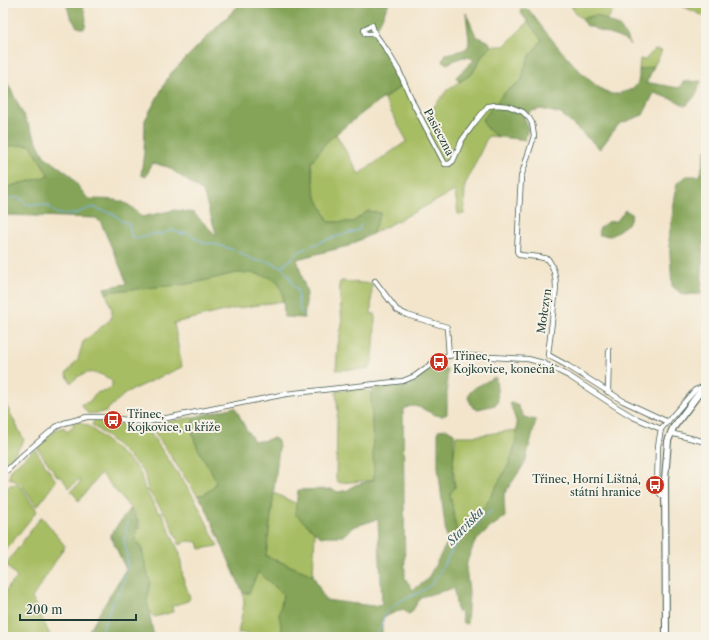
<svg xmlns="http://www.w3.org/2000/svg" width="709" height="640" font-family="'Libre Caslon Text',serif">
	<rect width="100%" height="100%" fill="#f7f3e8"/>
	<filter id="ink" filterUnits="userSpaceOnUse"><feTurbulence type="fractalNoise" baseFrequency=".025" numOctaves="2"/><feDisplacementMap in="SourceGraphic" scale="8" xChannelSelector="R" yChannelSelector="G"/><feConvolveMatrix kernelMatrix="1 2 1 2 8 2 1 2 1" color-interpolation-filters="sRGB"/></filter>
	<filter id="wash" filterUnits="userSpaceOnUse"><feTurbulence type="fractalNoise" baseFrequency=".012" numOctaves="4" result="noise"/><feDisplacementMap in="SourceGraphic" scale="16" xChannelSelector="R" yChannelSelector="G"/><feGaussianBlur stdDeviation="0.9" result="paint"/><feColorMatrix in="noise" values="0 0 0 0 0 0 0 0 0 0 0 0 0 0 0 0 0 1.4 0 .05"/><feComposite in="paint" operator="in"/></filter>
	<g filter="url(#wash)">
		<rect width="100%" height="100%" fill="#f3e5cc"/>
		<g fill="#a7bd63" stroke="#637d4c">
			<path d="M 578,3 L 617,3 L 607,20 L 596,15 L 582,19 L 576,14 L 570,4 L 576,5 Z"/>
			<path d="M 684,3 L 706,3 L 706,17 L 682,6 Z"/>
			<path d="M 528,22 L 542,40 C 530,55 525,61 522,80 L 503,94 L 486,128 L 498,137 L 488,136 L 465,185 L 464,214 L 458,214 L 455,191 L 372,234 L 381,213 L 368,211 L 353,222 L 329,222 L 315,194 L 311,163 L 327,141 L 336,134 L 359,174 L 407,141 L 384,99 L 404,84 L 424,119 L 448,89 L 472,74 L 483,54 L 492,46 L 504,46 Z"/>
			<path d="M 655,49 L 662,51 L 654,66 L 639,70 L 640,59 L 645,60 Z"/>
			<path d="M 31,145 L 49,176 L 3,188 L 3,146 Z"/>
			<path d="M 241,272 C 260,273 285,276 283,301 L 233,309 L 174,323 L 182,367 L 127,392 L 109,408 L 106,412 L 88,414 L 81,404 L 89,402 L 95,394 L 99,392 L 107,391 L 112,386 L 112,381 C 98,370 84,369 71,383 L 66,374 L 78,359 L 83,342 L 111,319 L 112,310 L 106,293 L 114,291 L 194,283 Z"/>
			<path d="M 341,281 L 372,284 L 371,314 L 375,314 C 375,325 375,362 369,369 L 336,370 L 338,344 L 342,324 L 339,284 Z"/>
			<path d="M 361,388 L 371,393 L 374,480 L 340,483 L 336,480 L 337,416 L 338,412 L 336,392 L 338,390 L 344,391 L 348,389 Z"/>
			<path d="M 3,392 L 7,407 L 24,440 L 10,461 L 3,468 Z"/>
			<path d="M 194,417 C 187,443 207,459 216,481 L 214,487 L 203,495 L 197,495 L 155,433 L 154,424 Z"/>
			<path d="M 94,420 L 102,421 L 104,420 L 119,424 L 142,425 L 147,428 L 195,499 L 218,546 L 200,549 L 198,542 L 187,541 L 180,545 L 168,518 L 148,491 L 145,476 L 143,471 L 117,445 L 92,425 Z"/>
			<path d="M 79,422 L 89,426 L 133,464 L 140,472 L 145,490 L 159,513 L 161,512 L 180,554 L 183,578 L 190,598 L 188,601 L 172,606 L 173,612 L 154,617 L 149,611 L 147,601 L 150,582 L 144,562 L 142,548 L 135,542 L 137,527 L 140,529 L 139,523 L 140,522 L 138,521 L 135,514 L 101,473 L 78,502 L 77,498 L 71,491 L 81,482 L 78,480 L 69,488 L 62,478 L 57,476 L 38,449 L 38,446 L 57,429 L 64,427 L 67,432 L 73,427 L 73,423 Z"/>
			<path d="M 515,430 L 517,436 L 510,462 L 487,503 L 469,529 L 456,532 L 450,494 L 455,487 L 453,463 L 456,436 L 475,436 Z"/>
			<path d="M 35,449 L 56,481 L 37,507 L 21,484 L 9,478 L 11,469 Z"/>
			<path d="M 17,484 L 21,487 L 37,511 L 5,551 L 3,550 L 3,493 L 10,485 Z"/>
			<path d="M 274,493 L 297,504 L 295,514 L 315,532 L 313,575 L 266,556 Z"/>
			<path d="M 41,517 L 42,517 L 65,546 L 32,598 L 51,637 L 3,637 L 3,592 L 8,589 L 8,587 L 17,578 L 6,564 Z"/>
			<path d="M 258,572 L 284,594 L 279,615 L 283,637 L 253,637 L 243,633 L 238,633 L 244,604 L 243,593 L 249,593 Z"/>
		</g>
		<g fill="#85a459" stroke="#527046">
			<path d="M 66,3 L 81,3 C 85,10 88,21 84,29 L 77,27 L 70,16 Z"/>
			<path d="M 241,3 L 389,3 L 376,30 L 375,36 L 385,49 L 404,84 L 365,111 L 327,141 L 311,163 L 315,194 L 329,222 L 353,222 L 368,211 L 381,213 L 372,234 L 348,246 L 297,259 L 307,294 L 304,318 L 284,317 L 283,294 L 277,281 L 269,277 L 252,273 L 235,273 L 194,283 L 179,285 L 114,291 L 106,293 L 104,288 L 126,284 L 125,278 L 101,223 L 96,218 L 4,215 L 3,225 L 3,188 L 49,176 L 31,145 L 3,146 L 3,83 L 8,84 L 44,156 L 69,174 L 88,199 C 112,200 125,196 141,217 L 175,210 L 194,213 L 217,236 L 203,192 L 168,167 L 152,163 L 146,177 L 141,175 L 144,152 L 145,120 L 170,74 Z"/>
			<path d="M 522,8 L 529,10 C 544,30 588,88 612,94 C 617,95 622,92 627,91 C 639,87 639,81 639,70 L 654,66 L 646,84 L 651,83 L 679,88 L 683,82 L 701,81 L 696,95 L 686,106 L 675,100 L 654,93 L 643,115 L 619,124 L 600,149 L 561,114 L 541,109 L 532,111 L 524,117 L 528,128 L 525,140 C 505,136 493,142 482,120 L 503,94 L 522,80 C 525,61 530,55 542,40 L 520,12 Z"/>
			<path d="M 466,13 L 476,36 L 488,41 L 492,46 L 483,54 L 472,74 L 459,82 L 456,77 L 474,60 C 465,53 456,60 447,64 L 442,61 L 446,54 L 463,50 L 468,47 L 469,41 Z"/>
			<path d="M 596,15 L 621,28 L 631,45 L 625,40 L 586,25 L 582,19 Z"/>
			<path d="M 706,149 L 706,214 L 704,235 L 706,236 L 706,243 L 703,243 L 701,294 L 683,295 L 672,286 L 669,238 L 677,183 L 687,176 L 700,176 Z"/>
			<path d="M 625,210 L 632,214 L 629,223 L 611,236 L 599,235 L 599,229 L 607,222 L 617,221 Z"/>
			<path d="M 433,365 L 438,368 L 447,369 L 447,414 C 445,415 443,416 441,416 C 428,415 416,399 403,410 L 405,578 L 413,590 L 427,580 L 447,543 L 438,467 L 438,430 L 447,429 L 454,433 L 453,480 L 455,487 L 450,494 L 457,532 L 469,529 L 487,503 L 510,462 L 515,446 L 517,424 L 510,403 L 517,404 L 524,417 L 536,420 L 525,463 L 504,494 L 505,517 L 491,527 L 475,542 L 468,559 L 466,567 L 469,592 L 467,624 L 463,623 L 461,611 L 457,612 L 454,588 L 421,597 L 411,613 L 408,614 L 403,609 L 382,618 L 382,637 L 283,637 L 279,615 L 283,594 L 258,572 L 249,593 L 243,593 L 204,504 L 197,495 L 203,495 L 214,487 L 216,481 C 207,459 187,443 194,417 L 235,407 L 246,429 L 254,441 L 261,441 L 274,438 L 278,441 L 279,448 L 266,556 L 313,575 L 325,600 L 373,606 L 382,604 L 378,519 L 353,527 L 343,536 L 325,536 L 321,537 L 295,514 L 298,490 L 331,489 L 338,492 L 348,490 L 355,485 L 374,480 L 371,393 L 372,388 L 405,384 L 416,379 Z"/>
			<path d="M 495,377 L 496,378 L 498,401 L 495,405 L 478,409 L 473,408 L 468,398 L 469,393 L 476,387 Z"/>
			<path d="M 130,509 L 138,522 L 138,527 L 136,527 L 135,542 L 140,544 L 150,582 L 147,601 L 154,637 L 85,637 L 126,569 L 110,535 Z"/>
		</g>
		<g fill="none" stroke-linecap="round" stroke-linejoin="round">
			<g stroke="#7cb4ec" stroke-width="1">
				<path d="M 3,200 L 19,197 L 26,204 L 47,205 L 57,214 L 74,214 L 92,207 L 113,214 L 122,221 L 129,224 L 131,236 L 138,239 L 152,234 L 162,234 L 172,230 L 182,234 L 187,232 L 195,238 L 206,244 L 213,243 L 236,251 L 256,261 L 267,261 L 281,267 L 302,250 L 328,239 L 359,230 L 361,225"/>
				<path d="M 281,267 L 290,277 L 292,283 L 298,291 L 299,307 L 303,315"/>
				<path d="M 100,637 L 111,605 L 121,589 L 126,574 L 127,554 L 124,541 L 128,522"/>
				<path d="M 372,637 C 388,628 379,620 388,610 C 399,598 416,597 428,587 C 439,577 444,562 453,549 C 456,544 461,540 465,536 C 474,527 483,518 492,510"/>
			</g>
		</g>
	</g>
	<g filter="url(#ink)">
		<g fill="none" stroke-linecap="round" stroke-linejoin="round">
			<g stroke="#3f564b" stroke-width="6">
				<g id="street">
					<path d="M 375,34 L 365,34 L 364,29 L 372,25 L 375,34 L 386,49 L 399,71 L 414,105 L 445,164 L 449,164 L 453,161 L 462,140 L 476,121 L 488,106 L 496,105 L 508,106 L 523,112 L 529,118 L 532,123 L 534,136 L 521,177 L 517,251 L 519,255 L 539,257 L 548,259 C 554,267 556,278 556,288 L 548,355 L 568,366 L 623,401 L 668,422"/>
					<path d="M 375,281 L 397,310 L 407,315 L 447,327 L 449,356"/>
					<path d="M 608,392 L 609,350"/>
					<path d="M 670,433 L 706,442"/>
					<path d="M 3,474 L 24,454 L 56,427 L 64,423 L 87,417 L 106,417 L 133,421 L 147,422 L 286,394 L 403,381 L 415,376 L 441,357 L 452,355 L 528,359 L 543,363 L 569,376 L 618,408 L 633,417 L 661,429"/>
					<path d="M 665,497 L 660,494 L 657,490 L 658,446 L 661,429 L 695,390 L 700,388 L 702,388"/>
				</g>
			</g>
			<g stroke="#3f564b" stroke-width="8">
				<path id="secondary" d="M 666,637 L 665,479 L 668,441 L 673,428 L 706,384"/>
			</g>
			<use href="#street" stroke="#fff" stroke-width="4.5"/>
			<use href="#secondary" stroke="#fff" stroke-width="6"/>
		</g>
	</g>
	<defs>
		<g id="bus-disc" transform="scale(1)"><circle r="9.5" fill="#c8321e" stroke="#f7f3e8"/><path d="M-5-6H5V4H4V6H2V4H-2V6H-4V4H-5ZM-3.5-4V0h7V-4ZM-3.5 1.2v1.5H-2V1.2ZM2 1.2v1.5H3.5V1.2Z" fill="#fff"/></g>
	</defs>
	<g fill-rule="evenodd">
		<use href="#bus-disc" x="439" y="362"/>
		<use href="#bus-disc" x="113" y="420"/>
		<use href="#bus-disc" x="655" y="485"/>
	</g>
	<g text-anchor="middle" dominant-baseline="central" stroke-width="4" stroke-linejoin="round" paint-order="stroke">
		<g font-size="11" fill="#1f3d34" stroke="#f7f3e8">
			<text transform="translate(439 132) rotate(62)">Pasieczna</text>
			<text transform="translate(544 311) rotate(-82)">Mołczyn</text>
		</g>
		<g font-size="11" fill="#1f3d34" stroke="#f7f3e8" text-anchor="start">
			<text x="453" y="356">Třinec,<tspan x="453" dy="13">Kojkovice, konečná</tspan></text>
			<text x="127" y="414">Třinec,<tspan x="127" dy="13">Kojkovice, u kříže</tspan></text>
			<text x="641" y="479" text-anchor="end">Třinec, Horní Líštná,<tspan x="641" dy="13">státní hranice</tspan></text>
		</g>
		<g font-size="12" font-style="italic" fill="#365b62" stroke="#f7f3e8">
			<text transform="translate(465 526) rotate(-46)">Staviska</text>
		</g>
	</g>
	<rect width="709" height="640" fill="none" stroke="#f7f3e8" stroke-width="16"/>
	<path d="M20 614v6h116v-6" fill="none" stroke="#1f3d34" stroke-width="2"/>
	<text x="26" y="614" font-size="12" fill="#1f3d34" stroke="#f7f3e8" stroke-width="3" paint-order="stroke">200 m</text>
</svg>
